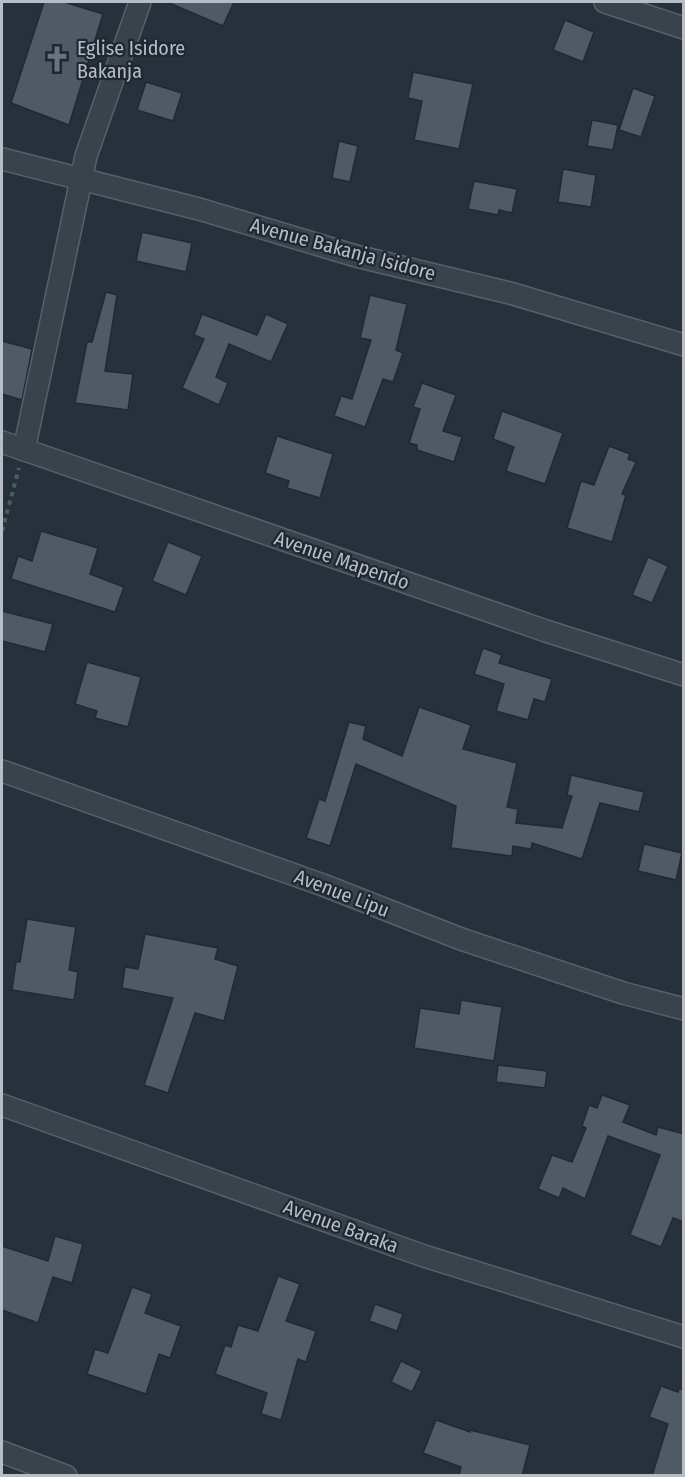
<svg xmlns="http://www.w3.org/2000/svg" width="685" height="1477" font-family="'Fira Sans Condensed',sans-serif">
	<rect width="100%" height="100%" fill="#26313c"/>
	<g fill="#505a67" stroke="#212933" stroke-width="1.5">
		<path d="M 44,2 L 64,2 L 103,14 L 69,125 L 11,103 Z"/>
		<path d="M 167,2 L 234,2 L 223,26 Z"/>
		<path d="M 565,20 L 594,32 L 583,62 L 553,50 Z"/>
		<path d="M 413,72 L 473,84 L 459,149 L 414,140 L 422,101 L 408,98 Z"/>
		<path d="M 146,82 L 182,93 L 173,121 L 137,110 Z"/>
		<path d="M 633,88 L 655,96 L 641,137 L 619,130 Z"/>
		<path d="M 592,120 L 618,125 L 613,150 L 587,146 Z"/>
		<path d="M 339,141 L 358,146 L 350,182 L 332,178 Z"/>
		<path d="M 563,169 L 596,175 L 591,207 L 558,202 Z"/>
		<path d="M 474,181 L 517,189 L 512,213 L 499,210 L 498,215 L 468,209 Z"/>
		<path d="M 142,232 L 192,243 L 186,272 L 136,261 Z"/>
		<path d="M 106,292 L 117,295 L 105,371 L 133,374 L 128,410 L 75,403 L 87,342 L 92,342 Z"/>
		<path d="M 370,295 L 407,304 L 396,350 L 403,353 L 393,382 L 383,379 L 365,427 L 334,416 L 341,396 L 352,399 L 371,340 L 360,338 Z"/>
		<path d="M 202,314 L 257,335 L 266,314 L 288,324 L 271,362 L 229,344 L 216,377 L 228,383 L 219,405 L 182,388 L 204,339 L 194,335 Z"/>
		<path d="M 2,341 L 32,349 L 22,400 L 2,394 Z"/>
		<path d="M 422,383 L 456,395 L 443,431 L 462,437 L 454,462 L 417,450 L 417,445 L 409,443 L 420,409 L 413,407 Z"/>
		<path d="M 502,411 L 563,433 L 545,484 L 506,471 L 514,447 L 493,439 Z"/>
		<path d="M 277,436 L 333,454 L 320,498 L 287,488 L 289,481 L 265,473 Z"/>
		<path d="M 609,446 L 630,454 L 628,459 L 636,462 L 622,494 L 626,495 L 612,542 L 567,528 L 581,481 L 594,485 Z"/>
		<path d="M 41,531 L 98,548 L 90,574 L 124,587 L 115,612 L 11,579 L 18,556 L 32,561 Z"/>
		<path d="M 168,542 L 202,556 L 186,595 L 152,581 Z"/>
		<path d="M 648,557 L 668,566 L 652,603 L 632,595 Z"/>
		<path d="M 2,611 L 53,624 L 45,652 L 2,641 Z"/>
		<path d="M 483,648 L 502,655 L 499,663 L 552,679 L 545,702 L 534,699 L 528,720 L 496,711 L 504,684 L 474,674 Z"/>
		<path d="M 87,662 L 141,677 L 128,727 L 95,718 L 97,711 L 75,704 Z"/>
		<path d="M 419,707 L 471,725 L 463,749 L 517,763 L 507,807 L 518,809 L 516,823 L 562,828 L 572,796 L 567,795 L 571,775 L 644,792 L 639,812 L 600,803 L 582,859 L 532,843 L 531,849 L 513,846 L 512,856 L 451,848 L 456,806 L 356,764 L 330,846 L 306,838 L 319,799 L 325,801 L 349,722 L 366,726 L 363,739 L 402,756 Z"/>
		<path d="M 644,844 L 682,853 L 676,880 L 638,871 Z"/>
		<path d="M 27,919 L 76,927 L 69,970 L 78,972 L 74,1000 L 12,990 L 16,962 L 20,962 Z"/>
		<path d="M 145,934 L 218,948 L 215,959 L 238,966 L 224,1021 L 195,1013 L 168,1093 L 144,1085 L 173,998 L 122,988 L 125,967 L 138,969 Z"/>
		<path d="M 461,1000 L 502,1007 L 494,1061 L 414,1048 L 420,1008 L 459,1014 Z"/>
		<path d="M 498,1065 L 547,1071 L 545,1088 L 496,1082 Z"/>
		<path d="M 602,1095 L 630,1105 L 623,1122 L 656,1135 L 658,1127 L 684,1134 L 684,1222 L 673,1218 L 661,1247 L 630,1235 L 660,1155 L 608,1136 L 585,1199 L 563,1188 L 559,1198 L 538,1189 L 552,1155 L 572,1162 L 586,1128 L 582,1126 L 589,1105 L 597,1108 Z"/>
		<path d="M 55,1236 L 83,1244 L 72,1283 L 53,1277 L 38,1323 L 2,1310 L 2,1246 L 48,1261 Z"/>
		<path d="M 278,1276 L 300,1284 L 286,1321 L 316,1331 L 306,1362 L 298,1359 L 281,1420 L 261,1414 L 267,1393 L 215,1374 L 225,1345 L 231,1347 L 238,1325 L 258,1331 Z"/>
		<path d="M 132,1287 L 152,1294 L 145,1313 L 181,1326 L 170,1358 L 159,1354 L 146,1394 L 87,1374 L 95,1349 L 108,1353 Z"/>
		<path d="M 375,1304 L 403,1314 L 397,1331 L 369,1321 Z"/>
		<path d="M 401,1361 L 422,1371 L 412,1392 L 391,1382 Z"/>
		<path d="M 661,1386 L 678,1392 L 679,1389 L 684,1389 L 684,1476 L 652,1476 L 668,1424 L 649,1417 Z"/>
		<path d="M 436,1420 L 470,1432 L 470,1430 L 530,1445 L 522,1476 L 459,1476 L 461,1467 L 423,1453 Z"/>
	</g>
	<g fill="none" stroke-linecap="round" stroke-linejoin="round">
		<g stroke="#58606a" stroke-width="24">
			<g id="minor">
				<path d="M 605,2 L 684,28"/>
				<path d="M 2,159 L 199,209 L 356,256 L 510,293 L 684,345"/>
				<path d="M 2,442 L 546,631 L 684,675"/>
				<path d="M 24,450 L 86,156 L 140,2"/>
				<path d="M 2,771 L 323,885 L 461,939 L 623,993 L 684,1009"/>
				<path d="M 2,1105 L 424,1256 L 684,1337"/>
				<path d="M 2,1452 L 66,1476"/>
			</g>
		</g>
		<path stroke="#4a5c5e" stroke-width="4" stroke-dasharray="4.5 4.5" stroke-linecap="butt" d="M 2,531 L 19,468"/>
		<use href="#minor" stroke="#3a424c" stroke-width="21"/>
	</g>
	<defs>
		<g id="church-bare" transform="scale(2.07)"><path d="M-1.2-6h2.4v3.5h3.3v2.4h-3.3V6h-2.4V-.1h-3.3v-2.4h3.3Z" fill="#6b7280" stroke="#1f2731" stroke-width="2.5" paint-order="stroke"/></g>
	</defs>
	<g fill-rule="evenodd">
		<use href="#church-bare" x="57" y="59"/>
	</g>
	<g text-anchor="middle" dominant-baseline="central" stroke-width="4.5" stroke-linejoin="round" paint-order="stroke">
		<g font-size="20" fill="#b6bdc7" stroke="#1f2731" text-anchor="start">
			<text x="77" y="48">Eglise Isidore<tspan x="77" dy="23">Bakanja</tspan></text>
		</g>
		<g font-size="20" fill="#b6bdc7" stroke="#1f2731">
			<text transform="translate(343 249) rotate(15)">Avenue Bakanja Isidore</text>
			<text transform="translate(342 560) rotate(19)">Avenue Mapendo</text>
			<text transform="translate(342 893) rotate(21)">Avenue Lipu</text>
			<text transform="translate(341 1226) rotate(20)">Avenue Baraka</text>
		</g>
	</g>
	<rect width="685" height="1477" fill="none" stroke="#b6bdc7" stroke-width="6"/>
</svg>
